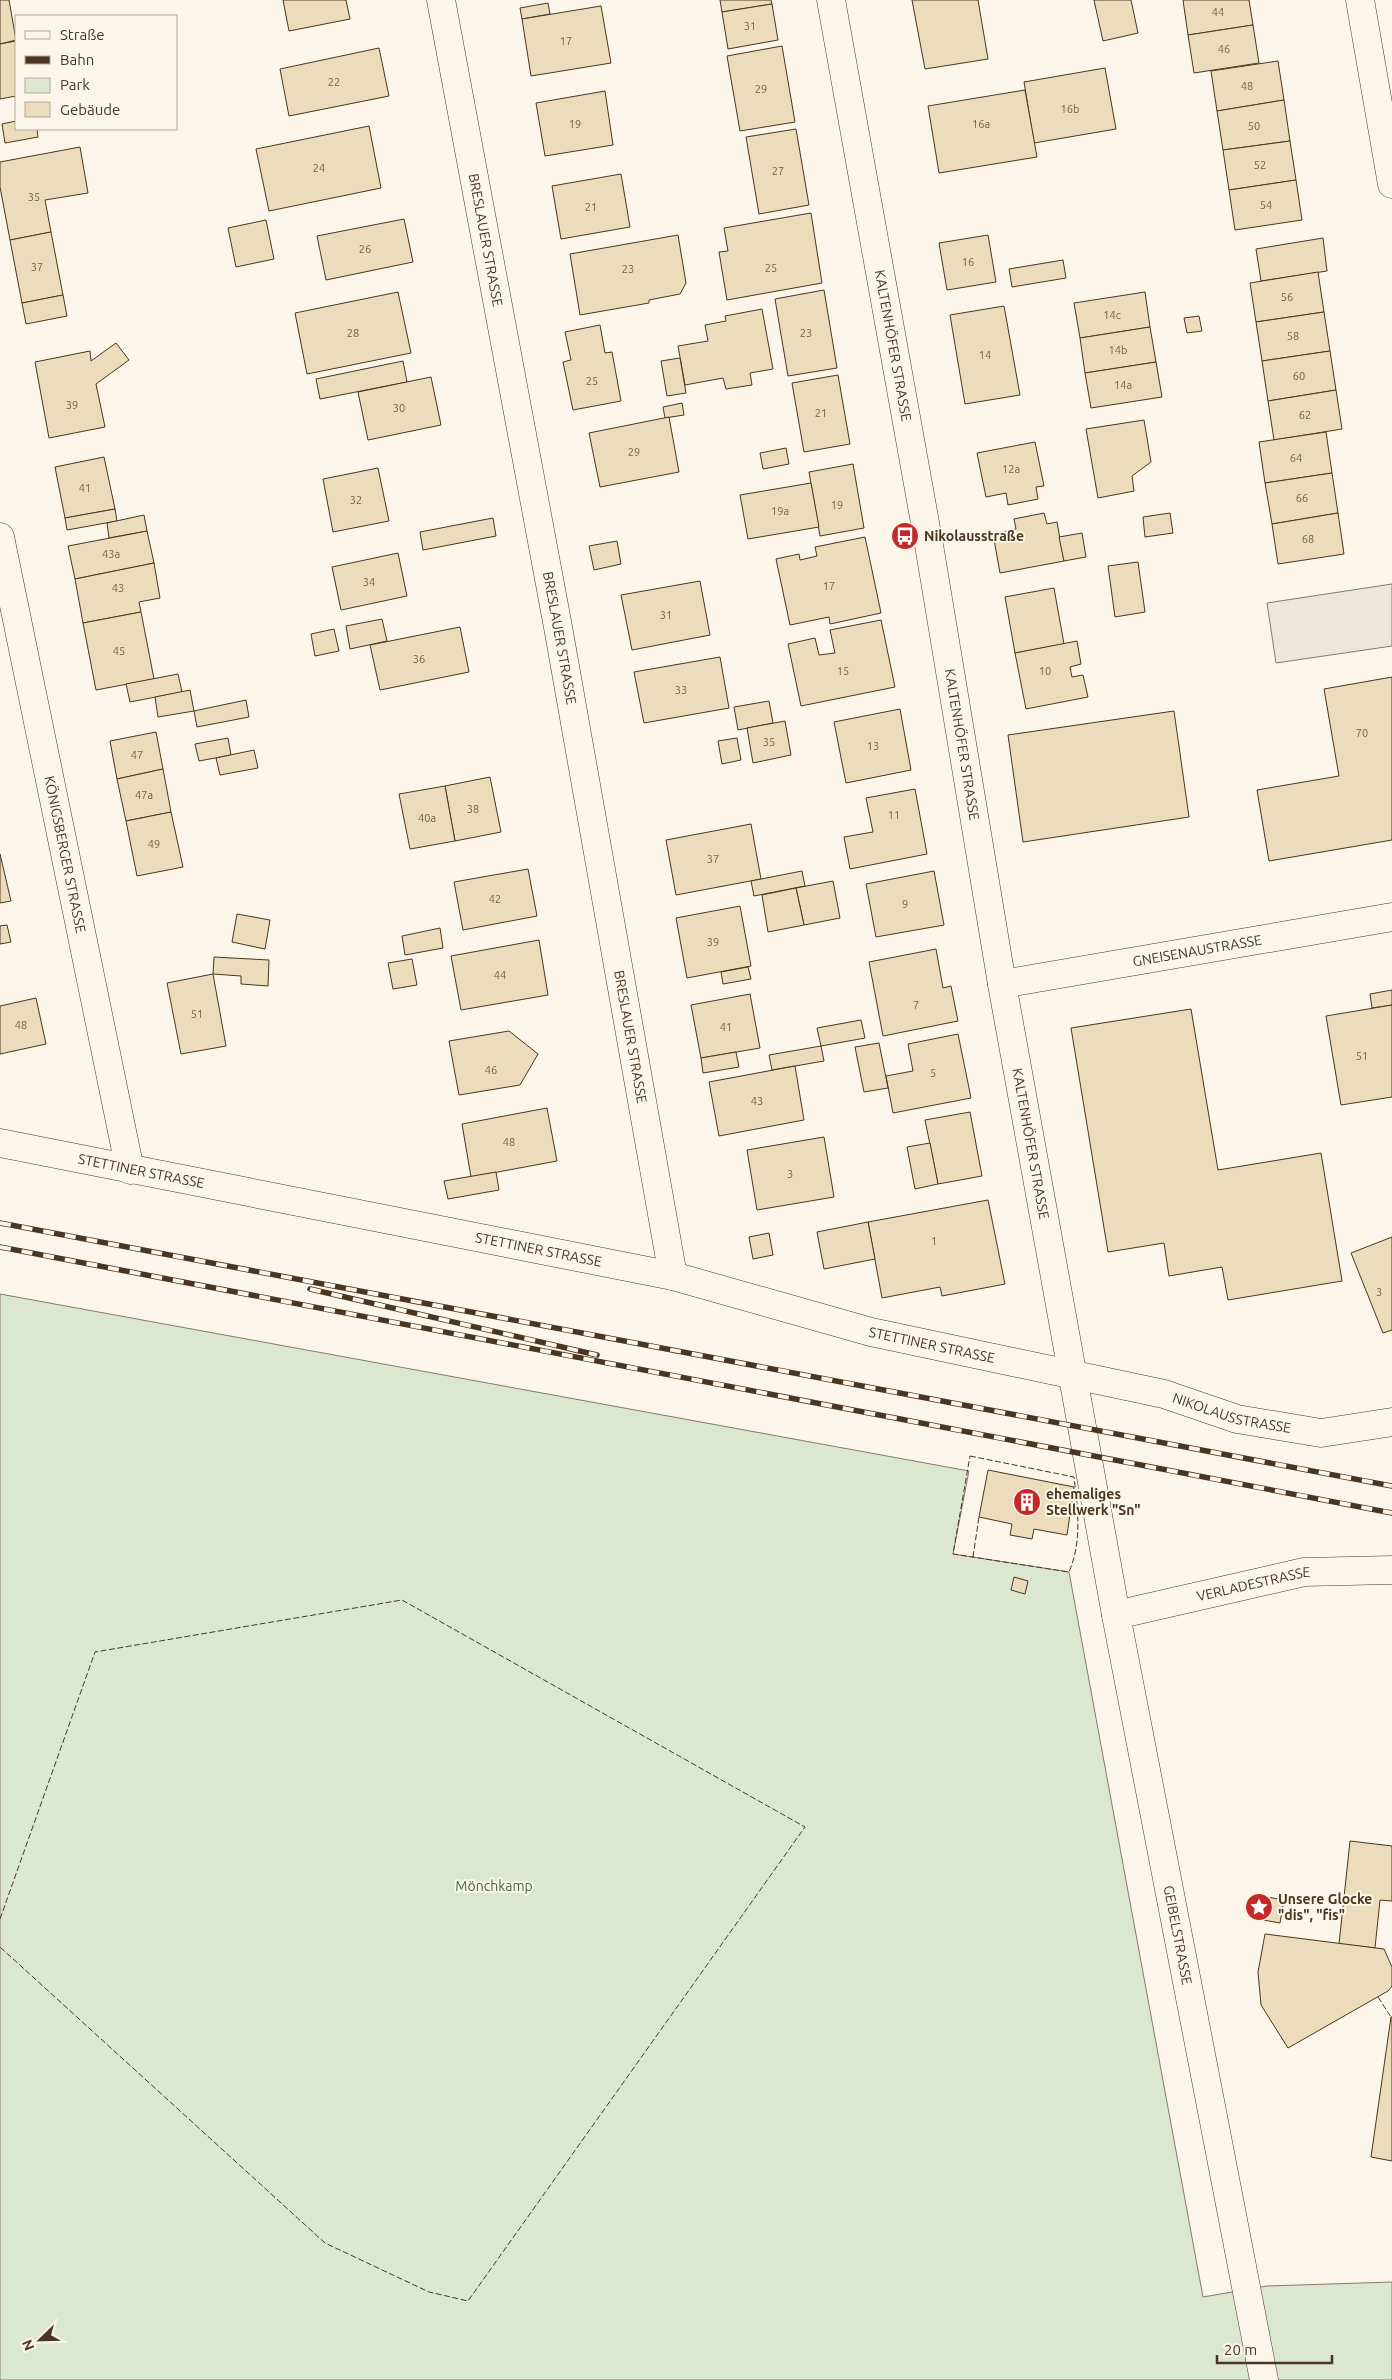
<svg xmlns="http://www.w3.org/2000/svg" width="1392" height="2380" font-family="Ubuntu,sans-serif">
	<rect width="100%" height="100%" fill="#fbf6e9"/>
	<path fill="#dce7d0" stroke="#887966" d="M 0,1294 L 969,1471 L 953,1554 L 1069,1572 L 1203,2297 L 1267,2286 L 1392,2282 L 1392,2380 L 0,2380 Z"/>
	<path fill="#ede7d9" stroke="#887966" d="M 1392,584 L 1392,646 L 1276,663 L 1267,603 Z"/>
	<g fill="#ecdcbc" stroke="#4a3520">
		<path d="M 0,0 L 9,0 L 16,40 L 0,44 Z"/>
		<path d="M 283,0 L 346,0 L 350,19 L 289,31 Z"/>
		<path d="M 720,0 L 771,0 L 772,4 L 722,12 Z"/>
		<path d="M 912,0 L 978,0 L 988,59 L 925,69 Z"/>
		<path d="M 1094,0 L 1131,0 L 1138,33 L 1103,41 Z"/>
		<path d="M 1183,0 L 1249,0 L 1253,25 L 1188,35 Z"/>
		<path d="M 548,3 L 550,14 L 522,19 L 520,8 Z"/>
		<path d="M 772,4 L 778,40 L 728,49 L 722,12 Z"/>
		<path d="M 601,6 L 611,63 L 531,76 L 522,19 Z"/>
		<path d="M 1253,25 L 1259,63 L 1194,73 L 1188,35 Z"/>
		<path d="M 16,41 L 16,96 L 0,99 L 0,44 Z"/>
		<path d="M 782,46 L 795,122 L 740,131 L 727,56 Z"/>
		<path d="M 379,48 L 389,96 L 289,116 L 280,69 Z"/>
		<path d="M 1278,61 L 1284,100 L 1217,111 L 1211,71 Z"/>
		<path d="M 1105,68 L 1116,129 L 1034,143 L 1024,82 Z"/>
		<path d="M 1025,90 L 1037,157 L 939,173 L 928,106 Z"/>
		<path d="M 605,91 L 613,145 L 545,156 L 536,103 Z"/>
		<path d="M 1284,100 L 1290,141 L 1223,150 L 1217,111 Z"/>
		<path d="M 16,121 L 16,129 L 37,129 L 38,137 L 5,143 L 2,124 Z"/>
		<path d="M 369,126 L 381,188 L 269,211 L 256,149 Z"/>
		<path d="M 796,129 L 809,205 L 759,214 L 746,137 Z"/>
		<path d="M 1290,141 L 1296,180 L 1229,190 L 1223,150 Z"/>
		<path d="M 80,147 L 88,193 L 45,200 L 51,232 L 10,240 L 0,187 L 0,162 Z"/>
		<path d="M 621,174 L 630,227 L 561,239 L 552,186 Z"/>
		<path d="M 1296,180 L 1302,220 L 1235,230 L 1229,190 Z"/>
		<path d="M 811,213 L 822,283 L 727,300 L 719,252 L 728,251 L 724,228 Z"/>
		<path d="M 404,219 L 413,262 L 326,280 L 317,236 Z"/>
		<path d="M 266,220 L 274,259 L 236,267 L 228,228 Z"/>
		<path d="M 51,232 L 63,295 L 22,303 L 10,240 Z"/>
		<path d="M 678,235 L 686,283 L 680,294 L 649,300 L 649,303 L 580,315 L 570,254 Z"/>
		<path d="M 988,235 L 996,282 L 947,290 L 939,243 Z"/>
		<path d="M 1323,238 L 1327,271 L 1261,281 L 1256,249 Z"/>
		<path d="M 1063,260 L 1066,278 L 1012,287 L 1009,269 Z"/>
		<path d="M 1318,272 L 1324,312 L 1256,322 L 1250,283 Z"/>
		<path d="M 824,290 L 837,368 L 788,376 L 775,299 Z"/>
		<path d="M 398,292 L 411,353 L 307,374 L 295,313 Z"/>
		<path d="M 1145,292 L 1150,327 L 1080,338 L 1074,303 Z"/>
		<path d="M 63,295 L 67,316 L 26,324 L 22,303 Z"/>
		<path d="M 1004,306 L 1020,395 L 965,404 L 950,315 Z"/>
		<path d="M 762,309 L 773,369 L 750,373 L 752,385 L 726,389 L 723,378 L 685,385 L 678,346 L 708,341 L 705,325 L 726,321 L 725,316 Z"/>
		<path d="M 1324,312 L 1330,351 L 1262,361 L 1256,322 Z"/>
		<path d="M 1199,316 L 1202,331 L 1187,333 L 1184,318 Z"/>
		<path d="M 600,325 L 605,353 L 612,352 L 621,401 L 573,410 L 563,362 L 571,360 L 565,332 Z"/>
		<path d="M 1150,327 L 1156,362 L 1085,373 L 1080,338 Z"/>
		<path d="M 116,343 L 129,360 L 96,384 L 105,427 L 49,438 L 35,362 L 90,351 L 91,361 Z"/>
		<path d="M 1330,351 L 1336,390 L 1268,401 L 1262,361 Z"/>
		<path d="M 680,358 L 686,393 L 667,396 L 661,361 Z"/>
		<path d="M 403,361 L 407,382 L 320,399 L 316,379 Z"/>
		<path d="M 1156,362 L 1162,397 L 1091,408 L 1085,373 Z"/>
		<path d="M 838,375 L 850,444 L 804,452 L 792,383 Z"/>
		<path d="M 431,377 L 441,425 L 368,440 L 358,392 Z"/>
		<path d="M 1336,390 L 1342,429 L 1274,440 L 1268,401 Z"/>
		<path d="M 682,403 L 684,415 L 665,418 L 663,407 Z"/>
		<path d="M 669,417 L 679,472 L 600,487 L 589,433 Z"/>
		<path d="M 1144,420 L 1151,462 L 1132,476 L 1134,491 L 1098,498 L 1086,429 Z"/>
		<path d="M 1326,432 L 1332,473 L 1265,483 L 1259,442 Z"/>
		<path d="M 1035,442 L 1044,486 L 1036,487 L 1038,499 L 1008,505 L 1006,493 L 986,497 L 977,453 Z"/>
		<path d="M 786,448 L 789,464 L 763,469 L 760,453 Z"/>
		<path d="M 104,457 L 115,509 L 65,518 L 55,467 Z"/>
		<path d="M 853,464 L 864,528 L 820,536 L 809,472 Z"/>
		<path d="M 378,468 L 389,521 L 333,532 L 323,479 Z"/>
		<path d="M 1332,473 L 1338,513 L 1272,524 L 1265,483 Z"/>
		<path d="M 811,483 L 819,527 L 748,539 L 740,495 Z"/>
		<path d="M 115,509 L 117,521 L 67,530 L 65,518 Z"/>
		<path d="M 1044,513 L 1047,524 L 1057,522 L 1064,561 L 1000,573 L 993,534 L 1016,529 L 1014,519 Z"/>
		<path d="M 1170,513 L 1173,533 L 1145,537 L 1143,517 Z"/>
		<path d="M 1338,513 L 1344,554 L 1278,564 L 1272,524 Z"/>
		<path d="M 144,515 L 147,531 L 109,538 L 107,523 Z"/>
		<path d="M 493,518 L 496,536 L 423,550 L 420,532 Z"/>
		<path d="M 147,531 L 154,563 L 75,579 L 68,546 Z"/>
		<path d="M 1082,533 L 1086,557 L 1064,561 L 1059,537 Z"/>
		<path d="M 865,537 L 881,613 L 830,624 L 829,617 L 790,625 L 776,559 L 799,554 L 800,560 L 817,556 L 815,547 Z"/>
		<path d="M 617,541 L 621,564 L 594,570 L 589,546 Z"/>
		<path d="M 398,553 L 407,596 L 341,610 L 332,567 Z"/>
		<path d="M 1138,562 L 1145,612 L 1115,617 L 1108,566 Z"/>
		<path d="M 154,563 L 160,598 L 139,602 L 141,612 L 83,623 L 75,579 Z"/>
		<path d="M 700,581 L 710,635 L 632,650 L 621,595 Z"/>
		<path d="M 1054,588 L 1064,644 L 1015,653 L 1005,597 Z"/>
		<path d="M 141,612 L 154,679 L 96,690 L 83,623 Z"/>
		<path d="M 382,619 L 387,641 L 350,649 L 346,626 Z"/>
		<path d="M 881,620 L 895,687 L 801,706 L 788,644 L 815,638 L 819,655 L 835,653 L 830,630 Z"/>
		<path d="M 460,627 L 469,672 L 380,690 L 370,645 Z"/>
		<path d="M 334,629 L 339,651 L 315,656 L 311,634 Z"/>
		<path d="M 1077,641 L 1081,664 L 1070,667 L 1072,677 L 1083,675 L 1088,697 L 1026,709 L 1015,653 Z"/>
		<path d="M 720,657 L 729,708 L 644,723 L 634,672 Z"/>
		<path d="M 178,674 L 182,692 L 130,702 L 126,684 Z"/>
		<path d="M 1392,677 L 1392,840 L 1269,861 L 1257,790 L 1339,776 L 1324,689 Z"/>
		<path d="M 190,690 L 194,711 L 158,717 L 155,697 Z"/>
		<path d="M 246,700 L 249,717 L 197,727 L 194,711 Z"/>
		<path d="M 769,701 L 773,723 L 738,730 L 734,707 Z"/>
		<path d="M 900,709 L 911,770 L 846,783 L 834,722 Z"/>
		<path d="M 1174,711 L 1189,817 L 1023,842 L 1008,735 Z"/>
		<path d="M 785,721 L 791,755 L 753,763 L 747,728 Z"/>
		<path d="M 156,732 L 163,769 L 117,779 L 110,741 Z"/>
		<path d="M 228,738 L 231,755 L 199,761 L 195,744 Z"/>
		<path d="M 737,738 L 741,760 L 722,764 L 718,741 Z"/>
		<path d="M 254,750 L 258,768 L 220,775 L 216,758 Z"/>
		<path d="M 163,769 L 171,812 L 126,821 L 117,779 Z"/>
		<path d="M 490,777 L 501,832 L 455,841 L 445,786 Z"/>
		<path d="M 445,786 L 455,841 L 410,849 L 399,794 Z"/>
		<path d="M 915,789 L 927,854 L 850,869 L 844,837 L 873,832 L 866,798 Z"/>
		<path d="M 171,812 L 183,867 L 137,876 L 126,821 Z"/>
		<path d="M 751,824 L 761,879 L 676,895 L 666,840 Z"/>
		<path d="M 0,854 L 11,901 L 0,903 Z"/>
		<path d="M 528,869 L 537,916 L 463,930 L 454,882 Z"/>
		<path d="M 802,871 L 805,886 L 754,896 L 751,881 Z"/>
		<path d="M 934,871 L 944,925 L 876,937 L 866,884 Z"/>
		<path d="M 833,881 L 840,918 L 804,925 L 796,888 Z"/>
		<path d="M 796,888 L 804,925 L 768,932 L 762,895 Z"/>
		<path d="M 740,906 L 751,966 L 687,978 L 676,918 Z"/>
		<path d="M 237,914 L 270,920 L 265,949 L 232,942 Z"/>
		<path d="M 7,925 L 11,942 L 0,944 L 0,926 Z"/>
		<path d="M 440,928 L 443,948 L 405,955 L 402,936 Z"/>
		<path d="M 539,940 L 548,995 L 461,1010 L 451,956 Z"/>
		<path d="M 936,949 L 943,988 L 951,986 L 958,1021 L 883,1036 L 869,962 Z"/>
		<path d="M 214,957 L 269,960 L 268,986 L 241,984 L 241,976 L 213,974 Z"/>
		<path d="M 412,959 L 417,985 L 393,989 L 388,963 Z"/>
		<path d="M 748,967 L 751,979 L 723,984 L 721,972 Z"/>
		<path d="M 213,974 L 226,1046 L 181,1054 L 167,983 Z"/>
		<path d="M 1392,990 L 1392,1005 L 1372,1008 L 1370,994 Z"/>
		<path d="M 750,994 L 760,1048 L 701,1058 L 691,1005 Z"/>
		<path d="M 36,998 L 46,1044 L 0,1054 L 0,1006 Z"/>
		<path d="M 1392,1005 L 1392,1097 L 1341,1105 L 1326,1016 Z"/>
		<path d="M 1191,1009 L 1218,1170 L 1321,1153 L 1342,1281 L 1228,1300 L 1222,1267 L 1169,1276 L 1164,1243 L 1108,1252 L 1071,1028 Z"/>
		<path d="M 861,1020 L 865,1038 L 821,1046 L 817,1028 Z"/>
		<path d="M 509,1031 L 538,1054 L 520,1085 L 459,1095 L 449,1041 Z"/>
		<path d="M 958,1034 L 971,1098 L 893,1113 L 886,1076 L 913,1071 L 908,1044 Z"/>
		<path d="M 879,1043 L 888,1088 L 864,1092 L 855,1047 Z"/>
		<path d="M 821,1046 L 824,1061 L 772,1070 L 769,1055 Z"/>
		<path d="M 736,1052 L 739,1067 L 703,1073 L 701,1058 Z"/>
		<path d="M 795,1066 L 804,1120 L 719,1136 L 709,1082 Z"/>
		<path d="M 547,1108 L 557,1161 L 471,1177 L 462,1124 Z"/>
		<path d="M 970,1112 L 982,1176 L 938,1184 L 925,1120 Z"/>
		<path d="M 824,1137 L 834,1197 L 757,1210 L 747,1150 Z"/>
		<path d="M 930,1143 L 938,1184 L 915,1189 L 907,1147 Z"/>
		<path d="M 496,1172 L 499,1190 L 448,1199 L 444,1181 Z"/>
		<path d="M 988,1200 L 1005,1284 L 942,1296 L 940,1287 L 882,1298 L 868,1222 Z"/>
		<path d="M 868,1222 L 875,1259 L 824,1269 L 817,1232 Z"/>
		<path d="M 769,1233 L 773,1255 L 753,1259 L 749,1237 Z"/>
		<path d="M 1392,1237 L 1392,1330 L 1383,1333 L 1351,1253 Z"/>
		<path d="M 988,1470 L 1074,1487 L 1067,1535 L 1034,1529 L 1032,1539 L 1010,1535 L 1012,1524 L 979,1517 Z"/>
		<path d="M 1014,1577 L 1028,1581 L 1025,1594 L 1011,1590 Z"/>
		<path d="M 1350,1841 L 1392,1846 L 1392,1901 L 1380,1900 L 1375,1948 L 1339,1944 Z"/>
		<path d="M 1261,1896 L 1284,1900 L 1280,1923 L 1258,1919 Z"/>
		<path d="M 1265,1934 L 1384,1949 L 1392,1967 L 1392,1986 L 1388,1991 L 1288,2048 L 1261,2005 L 1258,1972 Z"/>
		<path d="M 1391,2017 L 1392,2017 L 1392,2161 L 1371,2157 Z"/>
	</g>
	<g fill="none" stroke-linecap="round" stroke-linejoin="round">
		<g stroke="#4a3520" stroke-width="29">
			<g id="minor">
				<path id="s1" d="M 441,0 L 558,627 L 673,1276"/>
				<path id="s2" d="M 831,0 L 929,545 L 1002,984 L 1116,1615 L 1264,2380"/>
				<path d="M 1360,0 L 1392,184"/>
				<path id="s3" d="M 0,537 L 130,1170"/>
				<path id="s4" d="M 1002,984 L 1392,917"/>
				<path id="s5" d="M 0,1143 L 673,1276 L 871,1332 L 1164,1394 L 1237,1419 L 1321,1433 L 1392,1422"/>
				<path id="s6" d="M 1116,1615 L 1304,1572 L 1392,1570"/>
			</g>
		</g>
		<use href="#minor" stroke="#fbf6e9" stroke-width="28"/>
		<g stroke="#4a3520" stroke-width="5.5">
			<g id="rail">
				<path d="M 0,1223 L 1392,1486"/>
				<path d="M 0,1247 L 1392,1513"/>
				<path d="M 310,1289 L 597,1355"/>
			</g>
		</g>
		<use href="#rail" stroke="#fbf6e9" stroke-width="4" stroke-dasharray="11" stroke-linecap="butt"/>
		<g stroke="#4a3520" stroke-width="1" stroke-dasharray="6 2.5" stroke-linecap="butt">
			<path d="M 970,1456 L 1074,1477 C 1078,1509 1082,1542 1069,1572 L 953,1554 Z"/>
			<path d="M 973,1557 L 979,1517"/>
			<path d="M 0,1919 L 95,1652 L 402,1600 L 805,1827 L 468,2301 L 429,2292 L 325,2243 L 0,1947"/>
			<path d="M 1378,1997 L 1391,2017"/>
		</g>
	</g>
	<defs>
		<g id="bus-disc" transform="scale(1.4375)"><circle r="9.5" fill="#c62828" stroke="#fbf6e9"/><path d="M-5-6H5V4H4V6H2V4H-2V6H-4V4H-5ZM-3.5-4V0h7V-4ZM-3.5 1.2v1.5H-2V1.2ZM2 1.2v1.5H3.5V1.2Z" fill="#fff"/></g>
		<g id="building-disc" transform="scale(1.4375)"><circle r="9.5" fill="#c62828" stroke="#fbf6e9"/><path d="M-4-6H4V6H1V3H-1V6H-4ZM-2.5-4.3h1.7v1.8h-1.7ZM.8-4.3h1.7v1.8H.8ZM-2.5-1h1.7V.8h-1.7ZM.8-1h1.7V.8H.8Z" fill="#fff"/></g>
		<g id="sight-disc" transform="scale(1.4375)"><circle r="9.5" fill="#c62828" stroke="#fbf6e9"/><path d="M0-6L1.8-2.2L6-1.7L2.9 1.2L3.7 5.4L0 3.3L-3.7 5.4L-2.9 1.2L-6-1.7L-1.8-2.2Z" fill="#fff"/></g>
	</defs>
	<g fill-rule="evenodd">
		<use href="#bus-disc" x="905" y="536"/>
		<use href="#building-disc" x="1027" y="1502"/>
		<use href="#sight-disc" x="1259" y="1907"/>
	</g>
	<g text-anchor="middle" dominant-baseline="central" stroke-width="4" stroke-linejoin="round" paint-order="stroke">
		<g font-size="11" fill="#725f47">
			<text x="1218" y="12">44</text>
			<text x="750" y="26">31</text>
			<text x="566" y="41">17</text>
			<text x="1224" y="49">46</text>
			<text x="334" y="82">22</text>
			<text x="1247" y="86">48</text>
			<text x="761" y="89">29</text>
			<text x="1070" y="109">16b</text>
			<text x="575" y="124">19</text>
			<text x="981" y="124">16a</text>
			<text x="1254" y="126">50</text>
			<text x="1260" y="165">52</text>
			<text x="319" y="168">24</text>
			<text x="778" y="171">27</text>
			<text x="34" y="197">35</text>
			<text x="1266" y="205">54</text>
			<text x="591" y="207">21</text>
			<text x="365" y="249">26</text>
			<text x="968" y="262">16</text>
			<text x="37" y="267">37</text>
			<text x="771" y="268">25</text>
			<text x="628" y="269">23</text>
			<text x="1287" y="297">56</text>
			<text x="1112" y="315">14c</text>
			<text x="353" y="333">28</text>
			<text x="806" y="333">23</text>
			<text x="1293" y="336">58</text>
			<text x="1118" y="350">14b</text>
			<text x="985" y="355">14</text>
			<text x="1299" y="376">60</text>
			<text x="592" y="381">25</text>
			<text x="1123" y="385">14a</text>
			<text x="72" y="405">39</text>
			<text x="399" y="408">30</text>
			<text x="821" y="413">21</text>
			<text x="1305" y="415">62</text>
			<text x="634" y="452">29</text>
			<text x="1296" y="458">64</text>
			<text x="1011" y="469">12a</text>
			<text x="85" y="488">41</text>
			<text x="1302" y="498">66</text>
			<text x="356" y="500">32</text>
			<text x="837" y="505">19</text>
			<text x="780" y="511">19a</text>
			<text x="1308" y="539">68</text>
			<text x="111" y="554">43a</text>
			<text x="369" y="582">34</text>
			<text x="829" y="586">17</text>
			<text x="118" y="588">43</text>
			<text x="666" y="615">31</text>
			<text x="119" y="651">45</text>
			<text x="419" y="659">36</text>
			<text x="843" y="671">15</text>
			<text x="1045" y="671">10</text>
			<text x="681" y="690">33</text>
			<text x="1362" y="733">70</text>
			<text x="769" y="742">35</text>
			<text x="873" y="746">13</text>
			<text x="137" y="755">47</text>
			<text x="144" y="795">47a</text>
			<text x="473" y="809">38</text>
			<text x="894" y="815">11</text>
			<text x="427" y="818">40a</text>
			<text x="154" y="844">49</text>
			<text x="713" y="859">37</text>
			<text x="495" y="899">42</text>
			<text x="905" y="904">9</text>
			<text x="713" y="942">39</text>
			<text x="500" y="975">44</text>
			<text x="916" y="1005">7</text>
			<text x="197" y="1014">51</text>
			<text x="21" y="1025">48</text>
			<text x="726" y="1027">41</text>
			<text x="1362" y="1056">51</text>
			<text x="491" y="1070">46</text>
			<text x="933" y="1073">5</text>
			<text x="757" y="1101">43</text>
			<text x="509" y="1142">48</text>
			<text x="790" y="1174">3</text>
			<text x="934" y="1241">1</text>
			<text x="1379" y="1292">3</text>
		</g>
		<g font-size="14" fill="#4a3520" stroke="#fbf6e9">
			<text stroke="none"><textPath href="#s1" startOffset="244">BRESLAUER STRASSE</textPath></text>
			<text stroke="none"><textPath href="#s2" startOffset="351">KALTENHÖFER STRASSE</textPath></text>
			<text stroke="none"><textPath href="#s1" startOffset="649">BRESLAUER STRASSE</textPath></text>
			<text stroke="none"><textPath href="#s2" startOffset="756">KALTENHÖFER STRASSE</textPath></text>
			<text stroke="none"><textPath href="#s3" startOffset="324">KÖNIGSBERGER STRASSE</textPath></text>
			<text stroke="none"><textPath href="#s4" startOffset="198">GNEISENAUSTRASSE</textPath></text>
			<text stroke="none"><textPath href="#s1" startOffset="1054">BRESLAUER STRASSE</textPath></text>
			<text stroke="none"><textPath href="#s2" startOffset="1161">KALTENHÖFER STRASSE</textPath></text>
			<text stroke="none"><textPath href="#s5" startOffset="144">STETTINER STRASSE</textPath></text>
			<text stroke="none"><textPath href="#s5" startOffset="549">STETTINER STRASSE</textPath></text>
			<text stroke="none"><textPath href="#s5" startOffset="954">STETTINER STRASSE</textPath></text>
			<text stroke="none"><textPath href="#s5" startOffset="1262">NIKOLAUSSTRASSE</textPath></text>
			<text stroke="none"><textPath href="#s6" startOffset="141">VERLADESTRASSE</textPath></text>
			<text stroke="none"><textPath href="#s2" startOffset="1966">GEIBELSTRASSE</textPath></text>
		</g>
		<g font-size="14" font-weight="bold" fill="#4a3520" stroke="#fbf6e9" text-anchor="start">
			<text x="924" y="536">Nikolausstraße</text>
			<text x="1046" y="1494">ehemaliges<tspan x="1046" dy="16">Stellwerk "Sn"</tspan></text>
			<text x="1278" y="1899">Unsere Glocke<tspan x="1278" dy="16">"dis", "fis"</tspan></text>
		</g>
		<g font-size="14" fill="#436837" stroke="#fbf6e9">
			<text x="494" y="1886">Mönchkamp</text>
		</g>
	</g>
	<rect x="15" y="15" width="162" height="115" fill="#fbf6e9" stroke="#b4a999"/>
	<rect x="25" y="31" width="25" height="8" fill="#fbf6e9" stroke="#b4a999"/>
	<text x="60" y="40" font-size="15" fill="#4a3520">Straße</text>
	<rect x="25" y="56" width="25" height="8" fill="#4a3520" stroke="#b4a999"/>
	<text x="60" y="65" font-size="15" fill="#4a3520">Bahn</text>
	<rect x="25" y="78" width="25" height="15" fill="#dce7d0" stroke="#b4a999"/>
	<text x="60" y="90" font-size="15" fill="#4a3520">Park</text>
	<rect x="25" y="102" width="25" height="15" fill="#ecdcbc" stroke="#b4a999"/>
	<text x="60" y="115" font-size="15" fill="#4a3520">Gebäude</text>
	<g transform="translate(40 2340) rotate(247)" stroke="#fbf6e9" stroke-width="4" paint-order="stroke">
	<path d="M0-4L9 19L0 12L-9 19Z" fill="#4a3520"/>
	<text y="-8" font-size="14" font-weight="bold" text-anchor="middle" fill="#4a3520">N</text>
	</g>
	<path d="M1217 2355v8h115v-8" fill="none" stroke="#4a3520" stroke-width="2.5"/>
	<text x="1224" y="2355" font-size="15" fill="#4a3520" stroke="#fbf6e9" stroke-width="4" paint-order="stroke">20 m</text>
</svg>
